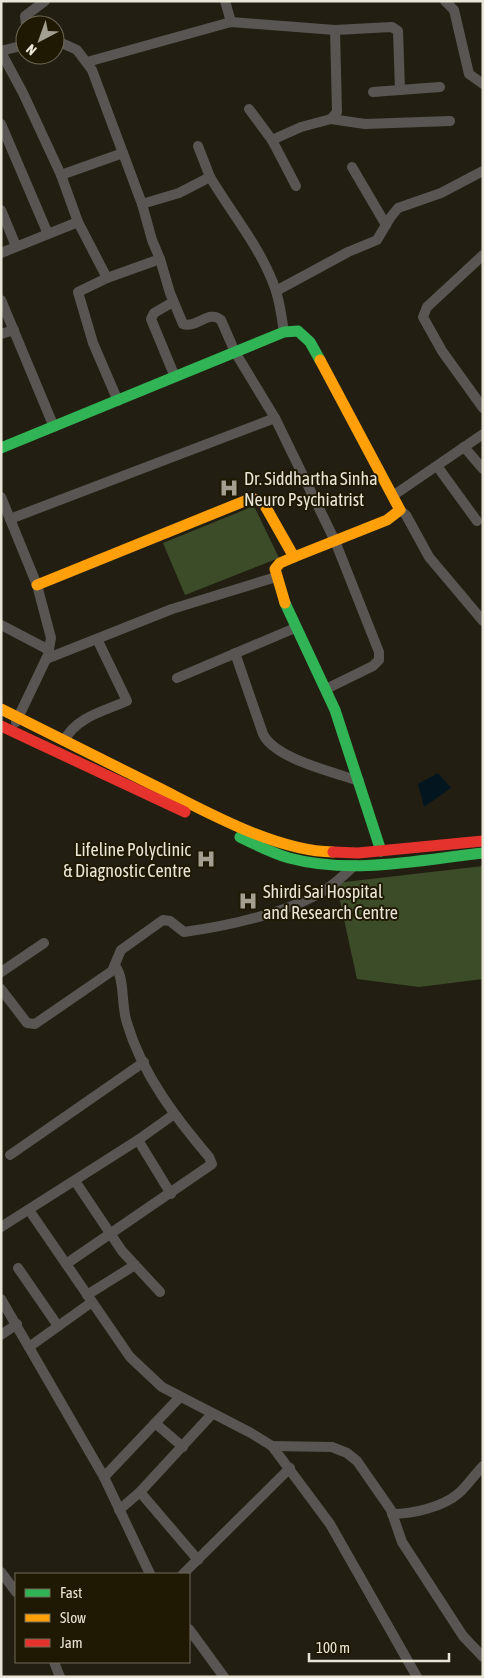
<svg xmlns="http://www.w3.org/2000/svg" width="484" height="1678" font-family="'Asap Condensed',sans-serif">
	<rect width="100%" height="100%" fill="#221f12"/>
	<g fill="#3c4c28">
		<path d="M 254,506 L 279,558 L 185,595 L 163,543 Z"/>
		<path d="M 483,866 L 483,979 L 419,987 L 357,979 L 336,883 Z"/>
	</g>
	<path fill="#031620" d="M 438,773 L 451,788 L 424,807 L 418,784 Z"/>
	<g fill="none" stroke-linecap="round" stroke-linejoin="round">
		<g stroke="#595553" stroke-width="10">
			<path d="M 225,1 L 231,22"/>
			<path d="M 445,1 L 454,10 L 469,74 L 483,84"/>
			<path d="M 26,25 L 25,16 L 45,1"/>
			<path d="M 55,40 L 77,50 L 92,70 L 142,204 L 152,240 L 160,259 L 107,278 L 78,292 L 93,343 L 118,401"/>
			<path d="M 1,51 L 25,45"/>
			<path d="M 1,52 L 23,93 L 61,175 L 78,222 L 107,278"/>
			<path d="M 87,62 L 231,22 L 335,30 L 392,27 L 398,31 L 400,90"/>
			<path d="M 373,92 L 440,87"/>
			<path d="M 249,109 L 272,140"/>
			<path d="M 331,119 L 365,124 L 450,121"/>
			<path d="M 1,124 L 48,234"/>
			<path d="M 352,167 L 386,225"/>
			<path d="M 61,175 L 123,153"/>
			<path d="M 210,177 C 232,214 262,249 276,291 C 280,304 282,318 284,332"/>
			<path d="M 296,186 L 272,140 L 301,127 L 331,119 L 337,112 L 335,30"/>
			<path d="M 142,204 L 179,193 L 210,177 L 198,146"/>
			<path d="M 1,210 L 16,246"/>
			<path d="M 1,253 L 78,222"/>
			<path d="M 483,255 L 427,307 L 423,317 L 442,351 L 483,408"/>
			<path d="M 160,259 L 170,293 L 183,324 C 196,329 209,309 221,320 L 235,352 L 275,418 L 335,541 L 379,652 L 379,660 L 373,666 L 326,689"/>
			<path d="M 276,291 L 348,252 L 377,240 L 390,218 L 398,208 L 441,193 L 483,171"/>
			<path d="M 1,300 L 54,427"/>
			<path d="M 173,302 L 154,313 L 151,319 L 175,377"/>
			<path d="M 1,334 L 14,330"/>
			<path d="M 464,447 L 483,469"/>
			<path d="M 437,466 L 477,521"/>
			<path d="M 394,495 L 483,434"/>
			<path d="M 1,497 L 37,585 L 51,638 L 48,655 L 16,722"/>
			<path d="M 400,510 L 406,515 L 429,557 L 483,621"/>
			<path d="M 10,519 L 275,418"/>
			<path d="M 1,625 L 49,650"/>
			<path d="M 235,653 L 263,734 C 275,759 334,772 359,781"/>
			<path d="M 46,659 L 172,609 L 276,577"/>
			<path d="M 177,678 L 295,628"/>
			<path d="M 64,741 C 76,717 104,711 127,701 L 97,639"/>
			<path d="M 1,972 L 44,943"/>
			<path d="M 1,989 L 27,1023 L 35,1024 L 112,971 L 121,950 L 163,920 L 170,921 L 184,932 C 228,926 288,913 325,890 C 336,883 346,873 355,865"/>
			<path d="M 138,1140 L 171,1194"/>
			<path d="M 10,1155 L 144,1062"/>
			<path d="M 75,1181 L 122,1251 L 160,1292"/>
			<path d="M 29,1210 L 130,1357 L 162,1387 L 251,1433 L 272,1446 L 330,1524 L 417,1677"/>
			<path d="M 1,1227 L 138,1140 L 173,1115"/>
			<path d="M 66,1264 L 212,1164 L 209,1157 C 176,1118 142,1074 127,1023 C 121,1006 125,980 116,967"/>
			<path d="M 18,1268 L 58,1326"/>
			<path d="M 87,1295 L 135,1265"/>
			<path d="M 1,1299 L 104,1477 L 150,1574"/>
			<path d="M 1,1335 L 17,1324"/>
			<path d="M 29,1347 L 92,1302"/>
			<path d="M 155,1423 L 183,1447"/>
			<path d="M 272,1446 L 332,1447 L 347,1453 L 357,1461 L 391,1510 L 402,1542 L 463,1636 L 483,1657"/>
			<path d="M 104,1477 L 179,1398"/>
			<path d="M 140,1492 L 198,1560"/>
			<path d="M 119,1510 L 140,1492 L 212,1414"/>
			<path d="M 392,1514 C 413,1514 443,1507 459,1493 C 468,1485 475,1474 483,1466"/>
			<path d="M 1,1572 L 16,1592"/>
			<path d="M 183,1574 L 290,1468"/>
			<path d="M 189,1629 L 224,1677"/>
			<path d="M 54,1662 L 60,1677"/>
		</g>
		<g stroke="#30b455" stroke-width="11">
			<path d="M 1,448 L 284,332 L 298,331 L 310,342 L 320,360"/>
			<path d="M 285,603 L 335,710 L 381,851"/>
			<path d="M 240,837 C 256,845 272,853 289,858 C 352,875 420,860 483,853"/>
		</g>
		<g stroke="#ff9f0a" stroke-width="11">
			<path d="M 294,557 L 387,520 L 400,510 L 320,360"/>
			<path d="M 37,585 L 252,498 L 264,504 L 294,557 L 280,563 L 275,569 L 285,603"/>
			<path d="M 1,709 C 53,735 105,761 157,787 C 209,813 276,851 333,852"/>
		</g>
		<g stroke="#e5322d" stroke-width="11">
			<path d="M 1,726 L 185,812"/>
			<path d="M 333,852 L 358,853 L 483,841"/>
		</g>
	</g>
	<defs>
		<g id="hospital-bare" transform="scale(1.5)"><path d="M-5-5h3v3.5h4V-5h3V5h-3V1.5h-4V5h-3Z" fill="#a3a092" stroke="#1f1903" stroke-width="2.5" paint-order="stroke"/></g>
	</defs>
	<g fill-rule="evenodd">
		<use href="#hospital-bare" x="229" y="488"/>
		<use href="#hospital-bare" x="206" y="859"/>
		<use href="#hospital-bare" x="248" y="901"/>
	</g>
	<g text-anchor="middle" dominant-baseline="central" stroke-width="4" stroke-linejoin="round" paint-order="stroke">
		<g font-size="18" fill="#e9e5d7" stroke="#1f1903" text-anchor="start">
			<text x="244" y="478">Dr. Siddhartha Sinha<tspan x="244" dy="21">Neuro Psychiatrist</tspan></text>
			<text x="191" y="849" text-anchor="end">Lifeline Polyclinic<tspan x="191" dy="21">&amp; Diagnostic Centre</tspan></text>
			<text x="263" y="891">Shirdi Sai Hospital<tspan x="263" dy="21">and Research Centre</tspan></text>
		</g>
	</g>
	<rect width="484" height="1678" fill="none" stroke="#e9e5d7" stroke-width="5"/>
	<rect x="15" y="1573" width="175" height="90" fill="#1f1903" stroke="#706b58"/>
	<rect x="25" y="1589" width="25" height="8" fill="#30b455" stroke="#706b58"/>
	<text x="60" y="1598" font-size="15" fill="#e9e5d7">Fast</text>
	<rect x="25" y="1614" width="25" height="8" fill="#ff9f0a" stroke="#706b58"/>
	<text x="60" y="1623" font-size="15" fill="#e9e5d7">Slow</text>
	<rect x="25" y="1639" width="25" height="8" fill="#e5322d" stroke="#706b58"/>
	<text x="60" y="1648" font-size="15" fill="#e9e5d7">Jam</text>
	<g transform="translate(40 40) rotate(221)"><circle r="24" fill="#1f1903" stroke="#706b58"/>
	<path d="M0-4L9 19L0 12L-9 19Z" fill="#a3a092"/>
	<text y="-8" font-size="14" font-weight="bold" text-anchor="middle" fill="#e9e5d7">N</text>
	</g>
	<path d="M309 1653v8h140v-8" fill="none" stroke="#e9e5d7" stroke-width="2.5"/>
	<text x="316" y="1653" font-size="15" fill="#e9e5d7" stroke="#1f1903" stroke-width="4" paint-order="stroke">100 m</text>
</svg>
